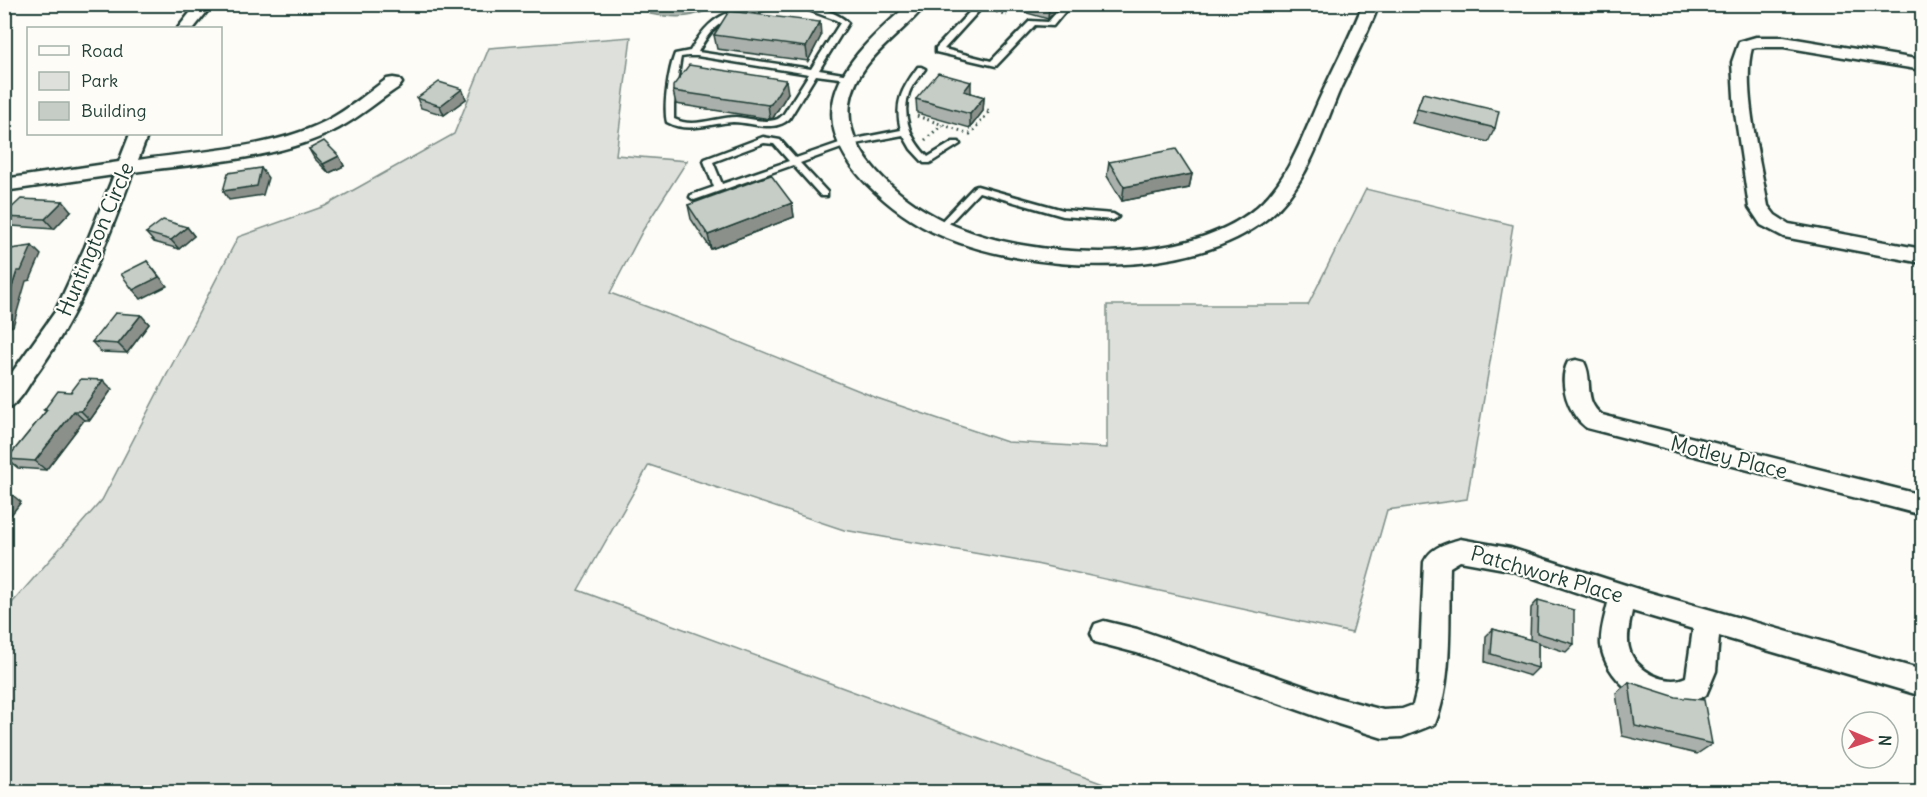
<svg xmlns="http://www.w3.org/2000/svg" width="1927" height="797" font-family="Delius,sans-serif">
	<rect width="100%" height="100%" fill="#fdfcf7"/>
	<filter id="ink" filterUnits="userSpaceOnUse"><feTurbulence type="fractalNoise" baseFrequency=".0167" numOctaves="2"/><feDisplacementMap in="SourceGraphic" scale="12" xChannelSelector="R" yChannelSelector="G"/><feConvolveMatrix kernelMatrix="1 2 1 2 8 2 1 2 1" color-interpolation-filters="sRGB"/></filter>
	<g filter="url(#ink)">
		<path fill="#dde0db" stroke="#7e8e88" stroke-width="1.5" d="M 631,37 L 616,155 L 687,161 L 643,230 L 610,293 L 707,329 L 877,398 L 1007,442 L 1107,448 L 1107,305 L 1308,305 L 1366,189 L 1513,225 L 1467,499 L 1387,510 L 1352,633 L 1036,564 L 844,530 L 649,465 L 578,590 L 1125,792 L 5,792 L 5,611 L 102,500 L 238,237 L 325,206 L 454,134 L 489,48 Z"/>
		<path fill="#aeb8b1" stroke="#75877f" stroke-width="1.5" d="M 645,5 L 720,5 C 692,18 680,19 650,14 Z"/>
		<g fill="none" stroke-linecap="round" stroke-linejoin="round">
			<g stroke="#1f3d34" stroke-width="5">
				<g id="service">
					<path d="M 766,4 L 785,4 C 778,8 770,8 762,10 C 729,15 714,21 698,52 L 811,69 L 840,23 L 836,20 L 792,4 C 808,4 837,11 848,23 L 819,70 L 855,76 L 855,80 L 816,75 L 789,119 C 773,133 752,122 733,122 C 710,123 689,134 667,122 C 663,107 669,69 675,54 L 690,51 C 711,14 727,11 766,4 ZM 688,56 L 697,56 L 809,74 L 783,115 C 779,118 779,119 775,120 C 762,123 749,118 736,117 C 716,117 693,129 674,119 L 674,104 L 680,62 L 681,57 Z"/>
					<path d="M 887,4 L 898,4 L 915,12 L 908,14 Z"/>
					<path d="M 977,4 L 985,4 L 944,49 L 991,61 L 1030,21 L 1048,22 L 1064,4 L 1071,4 L 1053,26 L 1035,25 L 996,66 L 936,52 L 936,48 Z"/>
					<path d="M 918,67 L 921,67 L 925,69 C 920,76 912,84 909,93 C 901,116 911,141 928,157 L 953,142 L 959,142 L 960,144 L 930,163 L 924,163 L 911,149 L 903,135 L 850,145 L 800,163 L 827,192 L 827,196 L 821,196 L 793,165 L 697,199 L 694,200 L 690,197 L 691,195 L 714,187 L 704,161 L 705,159 L 763,137 L 780,140 L 796,158 L 845,141 L 901,130 C 894,102 902,89 918,67 ZM 764,143 L 774,144 L 789,161 L 722,184 L 713,162 Z"/>
					<path d="M 977,186 L 1063,210 L 1113,214 L 1118,217 L 1113,220 L 1063,216 L 979,192 L 943,230 L 937,230 L 935,228 L 937,226 L 974,187 Z"/>
				</g>
			</g>
			<g stroke="#1f3d34" stroke-width="5">
				<g id="minor">
					<path d="M 197,4 L 213,4 L 194,28 L 178,28 Z"/>
					<path d="M 909,4 L 926,4 C 901,37 857,58 850,103 C 846,133 864,159 884,179 C 904,199 929,215 955,226 C 1035,260 1186,267 1256,208 C 1292,177 1305,128 1325,87 C 1338,59 1352,33 1363,4 L 1379,4 C 1368,33 1354,60 1341,87 C 1322,131 1308,185 1269,217 C 1192,282 1029,273 942,236 C 913,224 889,206 867,184 C 847,164 828,134 833,104 C 839,63 880,30 909,4 Z"/>
					<path d="M 1756,37 L 1784,37 L 1922,60 L 1922,70 L 1784,47 L 1757,47 L 1752,48 C 1741,88 1761,164 1768,206 L 1775,215 L 1789,224 L 1922,249 L 1922,263 L 1784,237 L 1761,225 L 1749,207 L 1735,113 L 1732,62 L 1739,42 Z"/>
					<path d="M 393,78 L 399,79 L 402,83 L 399,87 C 379,100 360,117 339,128 C 280,160 198,163 133,172 C 106,245 79,317 32,380 C 25,391 17,406 4,410 L 4,384 L 55,312 L 85,247 L 114,175 L 4,191 L 4,179 L 119,162 L 130,134 L 148,134 L 138,160 C 198,151 272,149 326,121 C 348,110 367,93 387,79 Z"/>
					<path d="M 1576,360 L 1584,362 C 1594,380 1582,400 1602,415 L 1922,495 L 1922,515 L 1587,428 C 1569,415 1557,383 1568,362 Z"/>
					<path d="M 1460,539 L 1510,548 L 1641,590 L 1922,670 L 1922,696 L 1719,636 L 1716,671 L 1706,695 C 1696,700 1686,706 1675,706 C 1642,708 1605,678 1601,645 C 1600,631 1605,616 1608,603 L 1510,570 L 1460,561 L 1450,567 C 1448,616 1454,678 1435,724 L 1402,737 L 1383,738 L 1338,724 L 1137,653 L 1095,642 L 1091,633 L 1095,624 L 1104,621 L 1137,629 L 1338,698 L 1383,710 L 1402,709 L 1413,705 L 1419,681 L 1424,562 C 1431,547 1445,544 1460,539 ZM 1632,611 L 1693,629 L 1686,677 C 1666,687 1634,670 1629,648 C 1626,637 1630,622 1632,611 Z"/>
				</g>
			</g>
			<g stroke="#1f3d34" stroke-width="3" stroke-dasharray="1.5 4" stroke-linecap="butt">
				<path d="M 991,10 L 1007,15"/>
				<path d="M 917,116 L 970,134 L 990,111 L 979,107"/>
				<path d="M 925,140 L 942,125"/>
			</g>
			<use href="#service" fill="#fdfcf7" fill-rule="evenodd"/>
			<use href="#minor" fill="#fdfcf7" fill-rule="evenodd"/>
		</g>
		<g fill="#aab0ab" stroke="#1f3d34" stroke-width="1.5">
			<path d="M 1013,4 L 1062,4 L 1048,19 L 1013,9 Z"/>
			<path d="M 714,35 L 821,36 L 808,61 L 717,49 Z"/>
			<path d="M 462,89 L 466,99 L 444,115 L 421,108 L 417,98 Z"/>
			<path d="M 673,91 L 788,93 L 773,118 L 770,119 L 676,104 Z"/>
			<path d="M 971,93 L 984,97 L 983,111 L 970,128 L 917,113 L 916,99 Z"/>
			<path d="M 1423,93 L 1495,128 L 1488,142 L 1412,123 Z"/>
			<path d="M 309,149 L 339,156 L 344,166 L 329,173 L 314,158 Z"/>
			<path d="M 1109,162 L 1192,174 L 1189,188 L 1122,201 L 1107,176 Z"/>
			<path d="M 792,203 L 794,217 L 711,249 L 691,219 L 688,205 Z"/>
			<path d="M 71,211 L 54,229 L 12,226 L 4,218 L 4,215 Z"/>
			<path d="M 187,227 L 194,236 L 179,249 L 154,242 L 146,233 Z"/>
			<path d="M 141,315 L 149,324 L 127,353 L 101,352 L 92,342 Z"/>
			<path d="M 112,389 L 90,420 L 84,420 L 46,470 L 18,468 L 7,459 L 46,411 L 44,410 Z"/>
			<path d="M 1538,600 L 1574,644 L 1566,652 L 1538,643 L 1538,668 L 1530,676 L 1485,662 L 1486,636 L 1493,629 L 1530,640 L 1531,608 Z"/>
			<path d="M 1629,682 L 1712,744 L 1697,754 L 1622,736 L 1616,693 Z"/>
		</g>
		<g fill="#8b908b" stroke="#1f3d34" stroke-width="1.5">
			<path d="M 1050,4 L 1062,4 L 1048,19 L 1049,5 Z"/>
			<path d="M 820,22 L 821,36 L 808,61 L 806,47 Z"/>
			<path d="M 786,80 L 788,93 L 773,118 L 770,119 L 768,105 Z"/>
			<path d="M 971,82 L 971,96 L 964,91 Z"/>
			<path d="M 462,89 L 466,99 L 444,115 L 440,106 Z"/>
			<path d="M 984,97 L 983,111 L 970,128 L 970,114 Z"/>
			<path d="M 339,156 L 344,166 L 329,173 L 323,164 Z"/>
			<path d="M 261,168 L 268,178 L 263,195 L 229,200 L 223,191 Z"/>
			<path d="M 1192,174 L 1189,188 L 1122,201 L 1124,187 Z"/>
			<path d="M 63,201 L 71,211 L 54,229 L 45,219 Z"/>
			<path d="M 792,203 L 794,217 L 711,249 L 708,235 Z"/>
			<path d="M 187,227 L 194,236 L 179,249 L 171,240 Z"/>
			<path d="M 32,246 L 41,255 L 30,280 L 26,281 L 13,326 L 4,328 L 4,312 L 17,271 Z"/>
			<path d="M 147,261 L 167,286 L 141,299 L 133,290 Z"/>
			<path d="M 141,315 L 149,324 L 127,353 L 118,344 Z"/>
			<path d="M 103,380 L 112,389 L 90,420 L 81,411 Z"/>
			<path d="M 74,411 L 84,420 L 46,470 L 35,461 Z"/>
			<path d="M 10,493 L 21,502 L 4,524 L 4,501 Z"/>
		</g>
		<g fill="#c6cdc7" stroke="#1f3d34" stroke-width="1.5">
			<path d="M 729,11 L 820,22 L 806,47 L 714,35 Z"/>
			<path d="M 689,65 L 786,80 L 771,104 L 768,105 L 673,91 L 673,86 Z"/>
			<path d="M 938,73 L 971,82 L 964,91 L 984,97 L 970,114 L 916,99 Z"/>
			<path d="M 439,82 L 462,89 L 440,106 L 417,98 Z"/>
			<path d="M 1423,93 L 1499,111 L 1495,128 L 1417,109 Z"/>
			<path d="M 324,141 L 339,156 L 323,164 L 309,149 Z"/>
			<path d="M 1176,149 L 1192,174 L 1124,187 L 1109,162 Z"/>
			<path d="M 261,168 L 257,186 L 223,191 L 228,173 Z"/>
			<path d="M 771,175 L 792,203 L 708,235 L 688,205 Z"/>
			<path d="M 21,199 L 63,201 L 45,219 L 4,217 L 4,215 Z"/>
			<path d="M 163,220 L 187,227 L 171,240 L 146,233 Z"/>
			<path d="M 32,246 L 21,271 L 17,271 L 4,312 L 4,250 Z"/>
			<path d="M 147,261 L 159,277 L 133,290 L 121,274 Z"/>
			<path d="M 115,313 L 141,315 L 118,344 L 92,342 Z"/>
			<path d="M 81,379 L 103,380 L 81,411 L 74,411 L 35,461 L 7,459 L 47,410 L 44,410 L 58,391 L 71,392 Z"/>
			<path d="M 4,493 L 10,493 L 4,501 Z"/>
			<path d="M 1538,600 L 1574,610 L 1574,644 L 1537,633 Z"/>
			<path d="M 1493,629 L 1538,642 L 1538,668 L 1491,654 Z"/>
			<path d="M 1629,682 L 1676,697 L 1704,700 L 1712,744 L 1635,726 Z"/>
		</g>
	</g>
	<g text-anchor="middle" dominant-baseline="central" stroke-width="4.5" stroke-linejoin="round" paint-order="stroke">
		<g font-size="21" fill="#1f3d34" stroke="#fdfcf7">
			<text transform="translate(95 239) rotate(-67)">Huntington Circle</text>
			<text transform="translate(1729 457) rotate(14)">Motley Place</text>
			<text transform="translate(1547 574) rotate(16)">Patchwork Place</text>
		</g>
	</g>
	<rect width="1927" height="797" fill="none" stroke="#fdfcf7" stroke-width="24"/>
	<rect x="12" y="12" width="1903" height="773" fill="none" stroke="#1f3d34" stroke-width="2" filter="url(#ink)"/>
	<rect x="27" y="27" width="195" height="108" fill="#fdfcf7" stroke="#a4b0a9" stroke-width="1.5"/>
	<rect x="39" y="46" width="30" height="9" fill="#fdfcf7" stroke="#a4b0a9" stroke-width="1.5"/>
	<text x="81" y="57" font-size="18" fill="#1f3d34">Road</text>
	<rect x="39" y="72" width="30" height="18" fill="#dde0db" stroke="#a4b0a9" stroke-width="1.5"/>
	<text x="81" y="87" font-size="18" fill="#1f3d34">Park</text>
	<rect x="39" y="102" width="30" height="18" fill="#c6cdc7" stroke="#a4b0a9" stroke-width="1.5"/>
	<text x="81" y="117" font-size="18" fill="#1f3d34">Building</text>
	<g transform="translate(1870 740) rotate(92)"><circle r="28" fill="#fdfcf7" stroke="#a4b0a9" stroke-width="1.5"/>
	<path d="M0-4.5L10 22L0 15L-10 22Z" fill="#d1495b"/>
	<text y="-9" font-size="16" font-weight="bold" text-anchor="middle" fill="#1f3d34">N</text>
	</g>
</svg>
